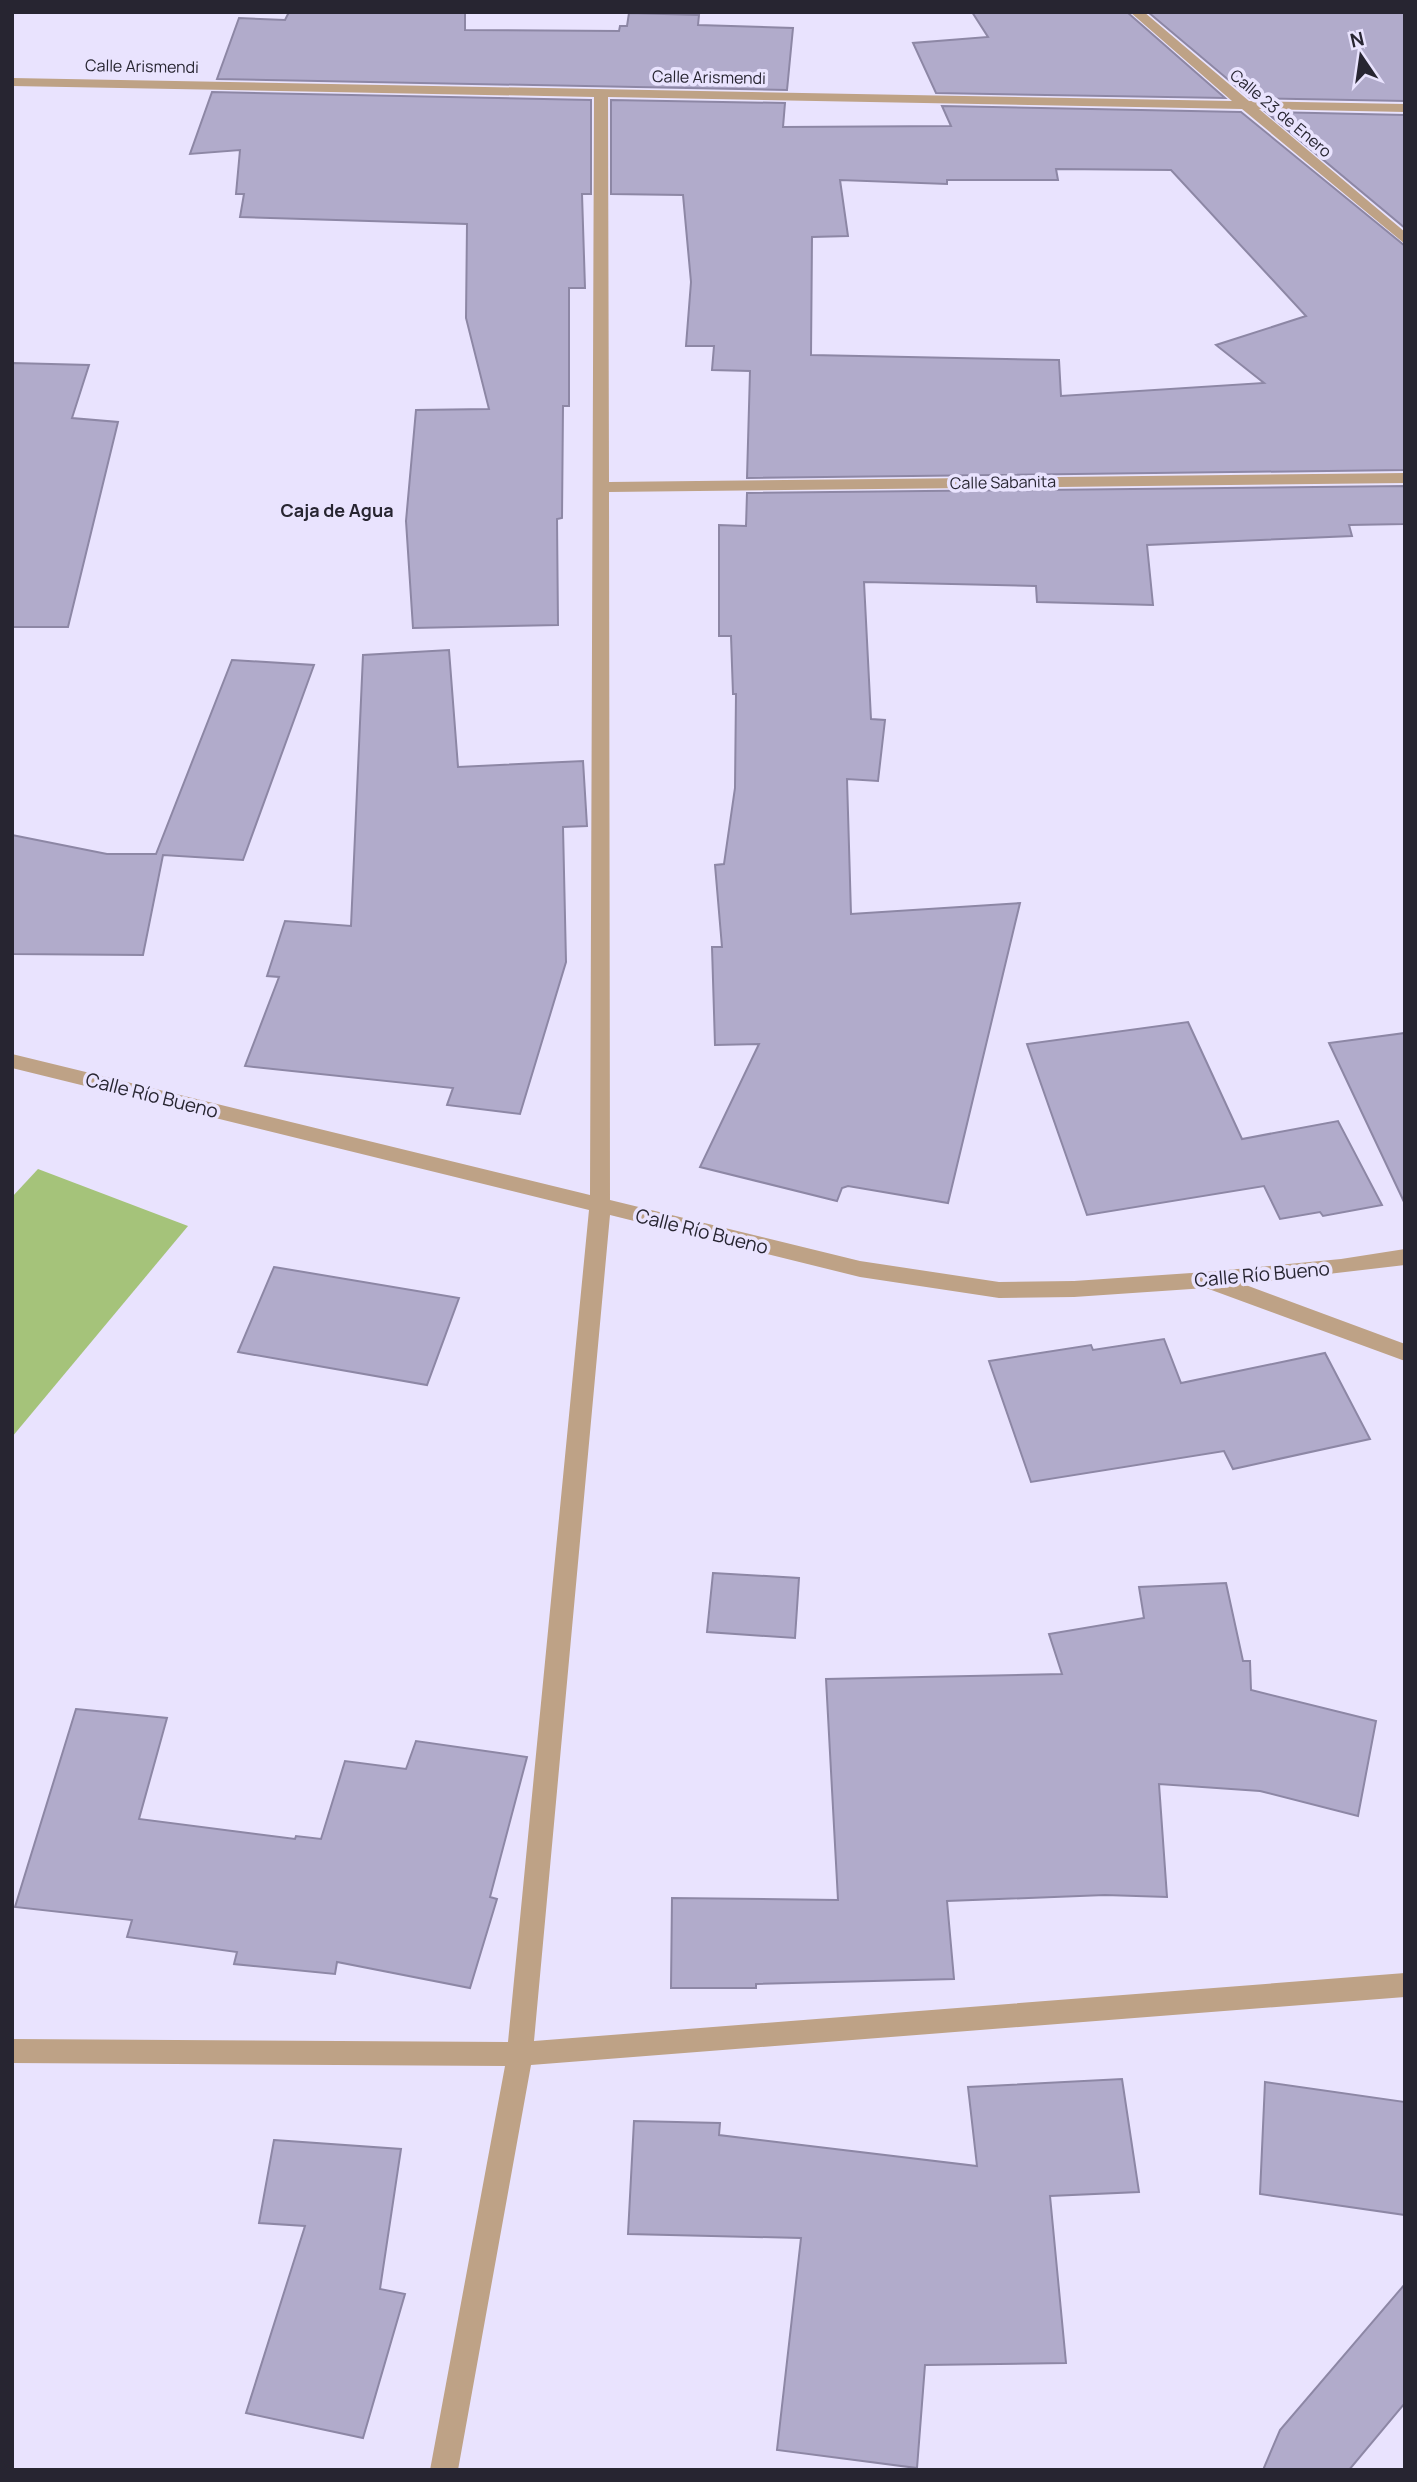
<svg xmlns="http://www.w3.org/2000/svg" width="1417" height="2482" font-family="Manrope,sans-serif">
	<rect width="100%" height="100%" fill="#e9e3fe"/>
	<path fill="#a5c37a" d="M 38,1169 L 188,1226 L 12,1437 L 12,1197 Z"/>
	<g fill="#b1abcb" stroke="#8d87a5" stroke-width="2" fill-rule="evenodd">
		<path d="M 289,12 L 465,12 L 465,30 L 619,31 L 620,26 L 627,26 L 629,13 L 699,15 L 698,25 L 793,28 L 787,90 L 217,79 L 239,18 L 285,20 Z"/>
		<path d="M 972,12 L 1127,12 L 1225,98 L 936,93 L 913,43 L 988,37 Z"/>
		<path d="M 1148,12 L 1405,12 L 1405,101 L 1250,98 Z"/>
		<path d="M 212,92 L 591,100 L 591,194 L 582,194 L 585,288 L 569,288 L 569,406 L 563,406 L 562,518 L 557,519 L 558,625 L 413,628 L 406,521 L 416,410 L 489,409 L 466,318 L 467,224 L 240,217 L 244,194 L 236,194 L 240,150 L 190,154 Z"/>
		<path d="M 611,100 L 785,103 L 783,127 L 951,126 L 942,106 L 1241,112 L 1405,246 L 1405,470 L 747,478 L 750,371 L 712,370 L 714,346 L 686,346 L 691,282 L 683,195 L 611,194 ZM 1056,169 L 1171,170 L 1306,316 L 1216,345 L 1264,383 L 1061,396 L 1059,360 L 811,355 L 812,237 L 848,236 L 840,180 L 947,184 L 947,180 L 1058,180 Z"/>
		<path d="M 1266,112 L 1405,115 L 1405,228 Z"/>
		<path d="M 12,363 L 89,365 L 72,418 L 118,422 L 68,627 L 12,627 Z"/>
		<path d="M 1405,486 L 1405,524 L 1349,525 L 1352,536 L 1147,545 L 1153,605 L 1037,602 L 1036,586 L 864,582 L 871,719 L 885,720 L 878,781 L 847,779 L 851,914 L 1020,903 L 948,1203 L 848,1186 L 842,1188 L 837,1201 L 700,1167 L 759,1044 L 715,1045 L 712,947 L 722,947 L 715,865 L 724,864 L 735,788 L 736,694 L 733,694 L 731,636 L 719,636 L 719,525 L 746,526 L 747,493 Z"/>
		<path d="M 449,650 L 458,767 L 583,761 L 587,826 L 563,827 L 566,962 L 520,1114 L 447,1105 L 453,1088 L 245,1066 L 279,977 L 267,976 L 285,921 L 351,926 L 363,655 Z"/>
		<path d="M 232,660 L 314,665 L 243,860 L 163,855 L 143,955 L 12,954 L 12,835 L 107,854 L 156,854 Z"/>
		<path d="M 1188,1022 L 1242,1139 L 1338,1121 L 1382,1205 L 1323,1216 L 1320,1212 L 1280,1219 L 1264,1186 L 1087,1215 L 1027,1044 Z"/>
		<path d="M 1405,1033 L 1405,1204 L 1329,1043 Z"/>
		<path d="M 274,1267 L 459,1298 L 427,1385 L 238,1352 Z"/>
		<path d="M 1164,1339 L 1181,1383 L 1325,1353 L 1370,1439 L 1233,1469 L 1224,1451 L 1031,1482 L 989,1361 L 1091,1345 L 1093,1350 Z"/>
		<path d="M 713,1573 L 799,1578 L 795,1638 L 707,1632 Z"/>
		<path d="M 1226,1583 L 1243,1661 L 1250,1661 L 1251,1690 L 1376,1721 L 1358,1816 L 1260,1791 L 1159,1784 L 1167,1897 L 1105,1895 L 947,1901 L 954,1979 L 756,1984 L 756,1988 L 671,1988 L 672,1898 L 838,1900 L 826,1679 L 1062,1674 L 1049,1634 L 1144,1618 L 1139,1587 Z"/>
		<path d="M 76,1709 L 167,1718 L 139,1819 L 295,1839 L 296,1836 L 321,1839 L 345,1761 L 406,1769 L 416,1741 L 527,1757 L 490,1897 L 497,1899 L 470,1988 L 337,1962 L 335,1974 L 234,1964 L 237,1952 L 127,1937 L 132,1920 L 15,1907 Z"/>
		<path d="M 1122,2079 L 1139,2192 L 1050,2196 L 1066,2363 L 925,2365 L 917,2468 L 777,2450 L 801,2238 L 628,2234 L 634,2121 L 720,2123 L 719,2135 L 977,2166 L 968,2087 Z"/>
		<path d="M 1265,2082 L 1405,2102 L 1405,2215 L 1260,2194 Z"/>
		<path d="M 274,2140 L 401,2149 L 380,2289 L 405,2294 L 363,2438 L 246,2413 L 305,2226 L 259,2223 Z"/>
		<path d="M 1405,2284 L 1405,2403 L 1349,2470 L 1263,2470 L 1280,2430 Z"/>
	</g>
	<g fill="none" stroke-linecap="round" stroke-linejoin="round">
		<path fill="#bea286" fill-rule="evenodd" d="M 1130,12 L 1144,12 L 1249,101 L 1405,104 L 1405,112 L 1259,109 L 1405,232 L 1405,244 L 1242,109 L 608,97 L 609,482 L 1405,473 L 1405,483 L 609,492 L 610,1200 L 860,1261 L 999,1282 L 1074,1281 L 1206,1272 L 1341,1259 L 1405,1249 L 1405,1265 L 1243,1284 L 1405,1344 L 1405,1361 L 1206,1288 L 1074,1297 L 999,1298 L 860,1277 L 610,1215 L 534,2041 L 1405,1973 L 1405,1997 L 531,2065 L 458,2470 L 430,2470 L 505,2066 L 12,2063 L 12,2039 L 508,2042 L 589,1210 L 12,1068 L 12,1054 L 590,1195 L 594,97 L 12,86 L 12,78 L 1232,101 Z"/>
	</g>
	<g text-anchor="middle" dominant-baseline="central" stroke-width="7" stroke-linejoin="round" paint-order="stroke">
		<g font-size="16" fill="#272531" stroke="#e9e3fe">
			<text transform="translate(142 66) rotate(1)">Calle Arismendi</text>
			<text transform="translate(709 77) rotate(1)">Calle Arismendi</text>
			<text transform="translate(1281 113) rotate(40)">Calle 23 de Enero</text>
			<text transform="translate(1003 482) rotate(-1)">Calle Sabanita</text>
		</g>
		<g font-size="18" font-weight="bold" fill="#272531" stroke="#e9e3fe">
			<text x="337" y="510">Caja de Agua</text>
		</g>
		<g font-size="19" fill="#272531" stroke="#e9e3fe">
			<text transform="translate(152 1095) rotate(14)">Calle Río Bueno</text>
			<text transform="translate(702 1231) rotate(14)">Calle Río Bueno</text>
			<text transform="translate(1262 1274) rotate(-5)">Calle Río Bueno</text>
		</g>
	</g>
	<rect width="1417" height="2482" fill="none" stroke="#272531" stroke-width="28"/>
	<g transform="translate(1361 56) rotate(347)" stroke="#e9e3fe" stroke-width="5" paint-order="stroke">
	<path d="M0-5L12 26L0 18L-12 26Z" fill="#272531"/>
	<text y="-10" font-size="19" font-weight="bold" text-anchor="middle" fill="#272531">N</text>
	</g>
</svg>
